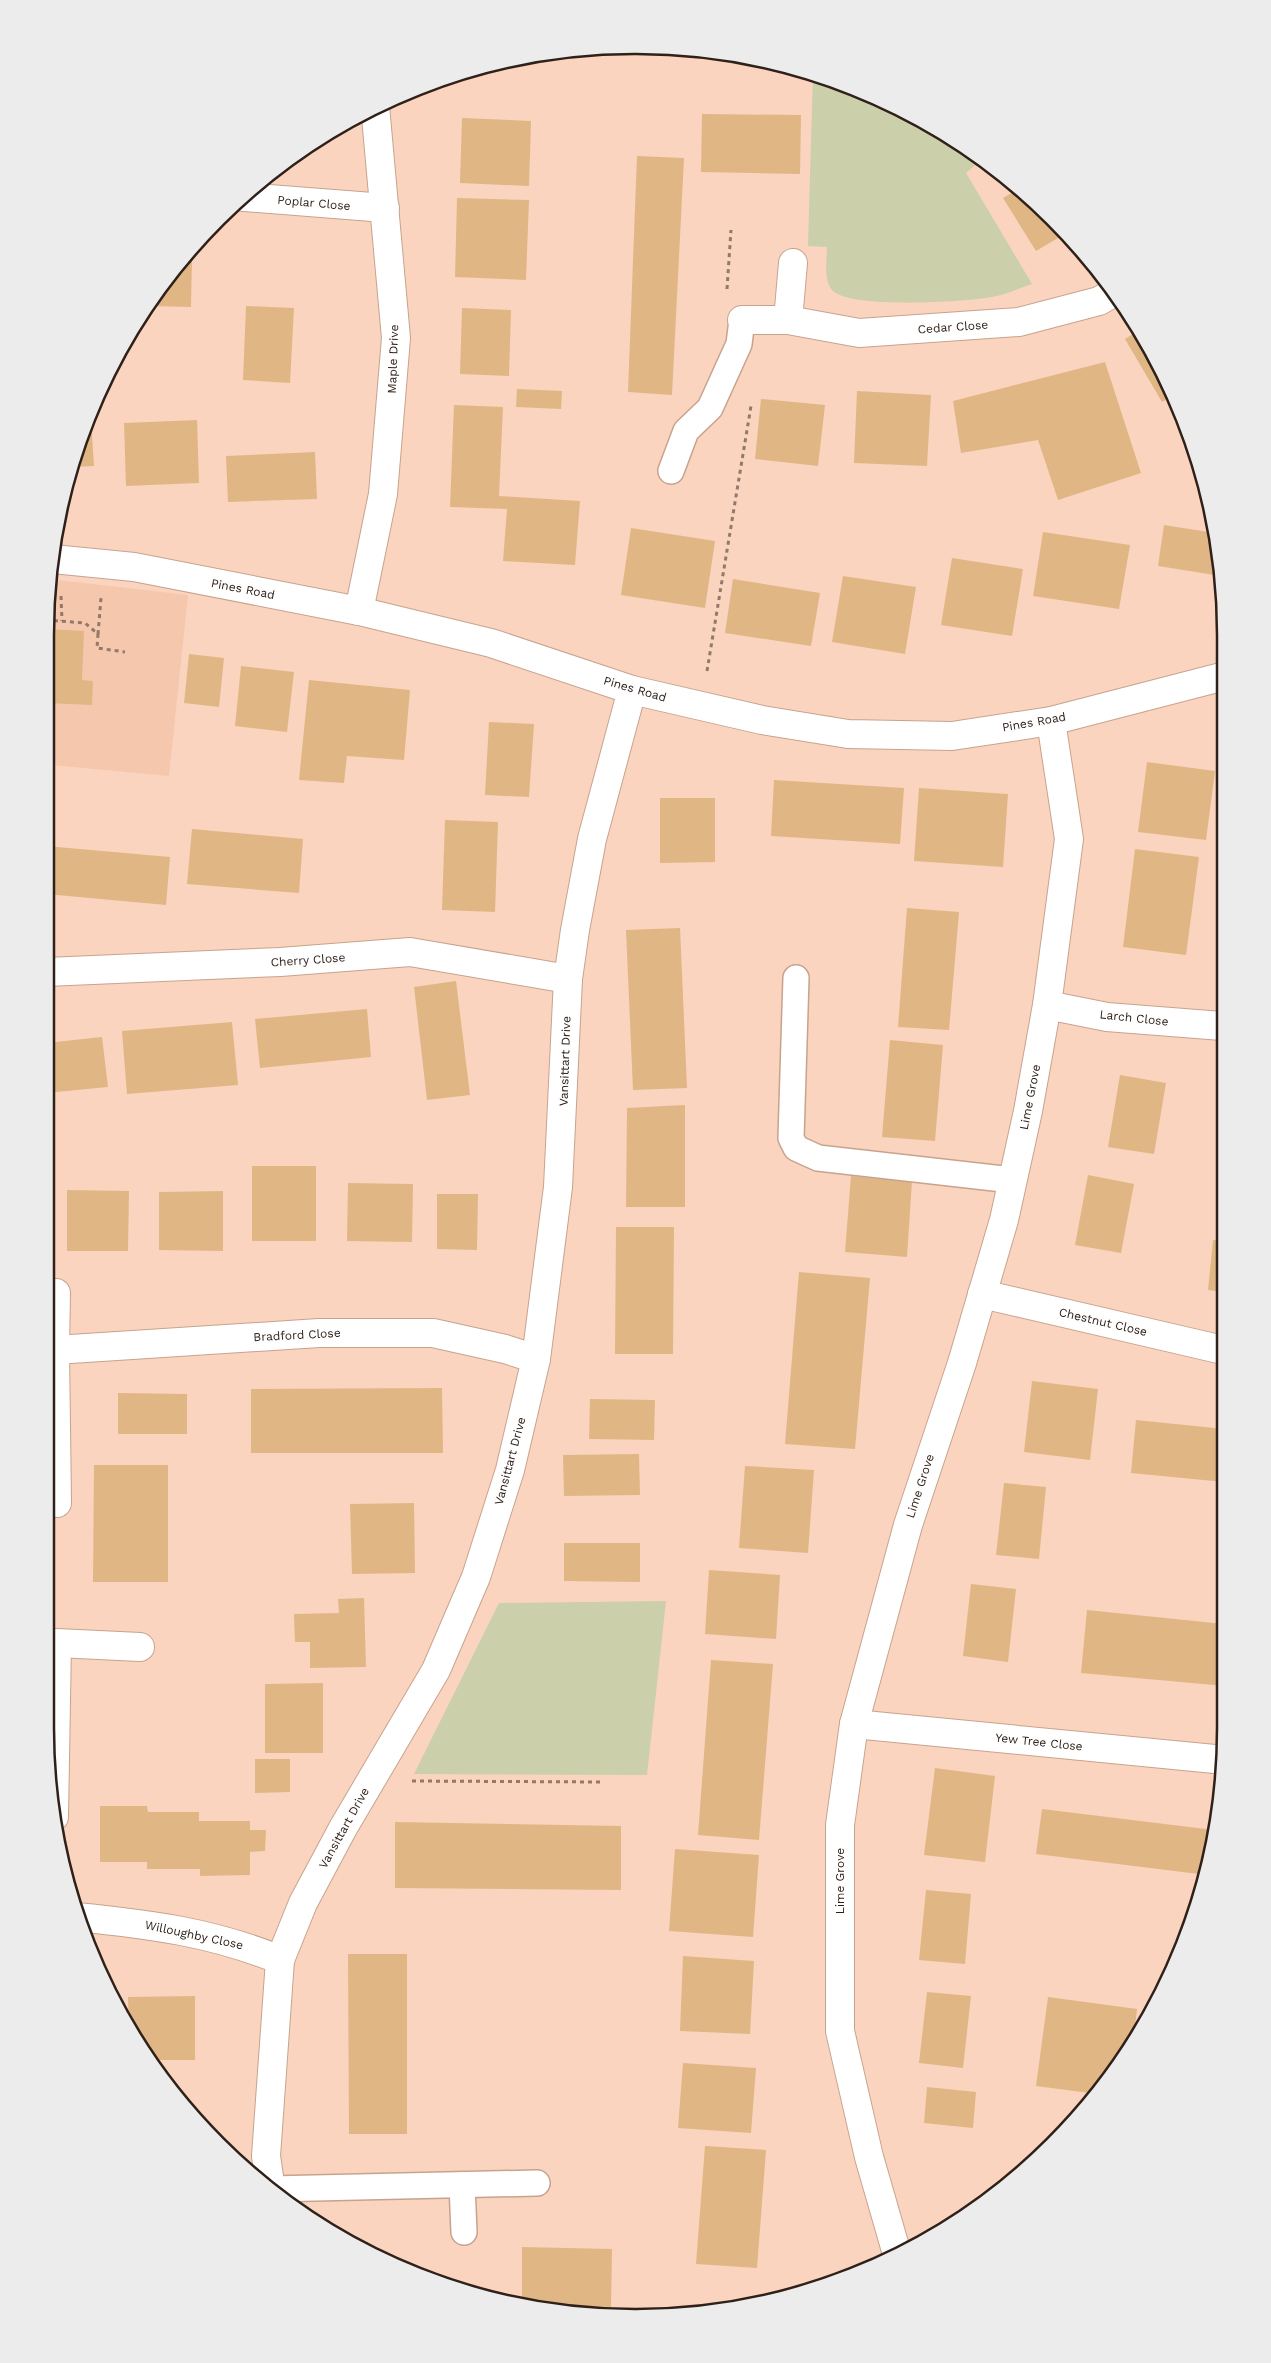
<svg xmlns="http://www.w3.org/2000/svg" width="1271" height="2363" font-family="'Work Sans',sans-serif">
	<rect width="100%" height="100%" fill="#fad4be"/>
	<path fill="#f5c8ae" d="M 49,579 L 188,595 L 169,776 L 51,765 L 52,752 L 46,752 L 46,597 Z"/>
	<g fill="#cbcfaa">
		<path d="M 813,73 L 825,76 L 930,124 L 981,160 L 966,173 L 1032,284 C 1019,288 1006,295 992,297 C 965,302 852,309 833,291 C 823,281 827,260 827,247 L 808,246 Z"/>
		<path d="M 666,1601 L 647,1775 L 414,1774 L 499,1603 Z"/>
	</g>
	<g fill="#e0b784">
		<path d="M 702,114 L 801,115 L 800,174 L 701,172 Z"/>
		<path d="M 462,118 L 531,121 L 529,186 L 460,183 Z"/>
		<path d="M 637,156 L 684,158 L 672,395 L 628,392 Z"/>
		<path d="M 1020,188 L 1063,235 L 1036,251 L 1003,198 Z"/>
		<path d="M 457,198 L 529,200 L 526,280 L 455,277 Z"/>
		<path d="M 183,258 L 192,258 L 191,307 L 149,306 Z"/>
		<path d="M 246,306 L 294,308 L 290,383 L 243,380 Z"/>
		<path d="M 462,308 L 511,310 L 509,376 L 460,374 Z"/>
		<path d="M 1138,331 L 1171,397 L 1162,402 L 1125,339 Z"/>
		<path d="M 1105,362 L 1141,473 L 1058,500 L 1038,440 L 961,453 L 953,401 Z"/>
		<path d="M 517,389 L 562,391 L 561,409 L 516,407 Z"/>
		<path d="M 857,391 L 931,395 L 927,466 L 854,463 Z"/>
		<path d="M 761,399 L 825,405 L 818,466 L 755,459 Z"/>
		<path d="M 454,405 L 503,407 L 499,496 L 580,501 L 575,565 L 503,561 L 507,509 L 450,507 Z"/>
		<path d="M 91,420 L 94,466 L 71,467 Z"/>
		<path d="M 197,420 L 199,483 L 126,486 L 124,423 Z"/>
		<path d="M 315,452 L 317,499 L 228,502 L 226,456 Z"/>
		<path d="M 1164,525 L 1215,533 L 1221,559 L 1221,576 L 1158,566 Z"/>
		<path d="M 631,528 L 715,541 L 705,608 L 621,595 Z"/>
		<path d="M 1043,532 L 1130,545 L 1119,609 L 1033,596 Z"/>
		<path d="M 952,558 L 1023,569 L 1012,636 L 941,625 Z"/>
		<path d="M 843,576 L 916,587 L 905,654 L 832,642 Z"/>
		<path d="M 733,579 L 820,593 L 811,646 L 725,633 Z"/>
		<path d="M 46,629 L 84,631 L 82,680 L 93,681 L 92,705 L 46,703 Z"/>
		<path d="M 189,654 L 224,658 L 219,707 L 184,703 Z"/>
		<path d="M 241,666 L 294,672 L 287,732 L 235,726 Z"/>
		<path d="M 309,680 L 410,690 L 404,760 L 347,756 L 344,783 L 299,780 Z"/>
		<path d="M 489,722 L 534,724 L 529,797 L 485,795 Z"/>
		<path d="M 1147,762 L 1215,771 L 1206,840 L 1138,832 Z"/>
		<path d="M 774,780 L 904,788 L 900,844 L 771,836 Z"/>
		<path d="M 919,788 L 1008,794 L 1003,867 L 914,861 Z"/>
		<path d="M 660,798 L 715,798 L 715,862 L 660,863 Z"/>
		<path d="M 445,820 L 498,822 L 495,912 L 442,910 Z"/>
		<path d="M 192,829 L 303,839 L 299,893 L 187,884 Z"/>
		<path d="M 46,846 L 170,857 L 166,905 L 46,894 Z"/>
		<path d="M 1135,849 L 1199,857 L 1186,955 L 1123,947 Z"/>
		<path d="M 907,908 L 959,912 L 949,1030 L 898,1027 Z"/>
		<path d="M 680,928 L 687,1088 L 633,1090 L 626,930 Z"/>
		<path d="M 456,981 L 470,1095 L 427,1100 L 414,987 Z"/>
		<path d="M 367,1009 L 371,1057 L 260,1068 L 255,1019 Z"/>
		<path d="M 232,1022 L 238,1085 L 127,1094 L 122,1031 Z"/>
		<path d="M 102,1037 L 108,1087 L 46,1093 L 46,1043 Z"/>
		<path d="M 890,1040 L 943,1045 L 935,1141 L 882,1137 Z"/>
		<path d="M 1120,1075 L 1166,1083 L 1154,1154 L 1108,1147 Z"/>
		<path d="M 685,1105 L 685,1207 L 626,1207 L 627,1108 Z"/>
		<rect x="252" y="1166" width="64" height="75"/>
		<path d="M 1088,1175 L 1134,1184 L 1121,1253 L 1075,1245 Z"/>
		<path d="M 851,1176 L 912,1181 L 907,1257 L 845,1252 Z"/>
		<path d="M 348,1183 L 413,1184 L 412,1242 L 347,1241 Z"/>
		<path d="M 67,1190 L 129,1191 L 128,1251 L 67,1251 Z"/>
		<path d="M 223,1191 L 223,1251 L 159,1250 L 159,1192 Z"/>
		<path d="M 437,1194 L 478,1194 L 477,1250 L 437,1249 Z"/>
		<path d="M 616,1227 L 674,1227 L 673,1354 L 615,1354 Z"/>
		<path d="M 1213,1240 L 1223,1241 L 1223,1292 L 1208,1290 Z"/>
		<path d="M 799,1272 L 870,1278 L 855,1449 L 785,1444 Z"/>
		<path d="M 1032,1381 L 1098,1389 L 1090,1460 L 1024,1452 Z"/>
		<path d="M 442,1388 L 443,1453 L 251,1453 L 251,1389 Z"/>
		<path d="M 118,1393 L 187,1394 L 187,1434 L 118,1434 Z"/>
		<path d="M 590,1399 L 655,1400 L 654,1440 L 589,1439 Z"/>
		<path d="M 1136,1420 L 1224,1429 L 1224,1482 L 1131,1473 Z"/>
		<path d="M 639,1454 L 640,1495 L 564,1496 L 563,1455 Z"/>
		<path d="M 94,1465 L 168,1465 L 168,1582 L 93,1582 Z"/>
		<path d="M 745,1466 L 814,1470 L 808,1553 L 739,1548 Z"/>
		<path d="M 1004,1483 L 1046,1487 L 1039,1559 L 996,1555 Z"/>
		<path d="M 414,1503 L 415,1573 L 352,1574 L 350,1504 Z"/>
		<path d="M 564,1543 L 640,1543 L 640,1582 L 564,1581 Z"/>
		<path d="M 709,1570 L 780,1575 L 776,1639 L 705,1634 Z"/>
		<path d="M 971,1584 L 1016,1589 L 1008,1662 L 963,1656 Z"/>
		<path d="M 364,1598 L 366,1667 L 310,1668 L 310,1642 L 295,1642 L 294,1614 L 339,1613 L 338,1599 Z"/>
		<path d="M 1087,1610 L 1224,1624 L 1225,1686 L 1081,1673 Z"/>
		<path d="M 711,1660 L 773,1664 L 759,1840 L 698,1835 Z"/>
		<path d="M 323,1683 L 323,1753 L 265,1753 L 265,1684 Z"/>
		<path d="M 255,1759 L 290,1759 L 290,1792 L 255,1793 Z"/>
		<path d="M 935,1768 L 995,1776 L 985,1862 L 924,1855 Z"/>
		<path d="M 100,1806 L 147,1806 L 148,1812 L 199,1812 L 199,1821 L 250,1821 L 250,1830 L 266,1830 L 265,1851 L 250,1852 L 250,1875 L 200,1876 L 200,1869 L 147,1869 L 147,1862 L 100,1862 Z"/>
		<path d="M 1042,1809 L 1214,1830 L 1207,1875 L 1036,1854 Z"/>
		<path d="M 395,1822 L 621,1826 L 621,1890 L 395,1888 Z"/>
		<path d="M 675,1849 L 759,1855 L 753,1937 L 669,1931 Z"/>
		<path d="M 926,1890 L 971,1894 L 965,1964 L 919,1960 Z"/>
		<path d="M 348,1954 L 407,1954 L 407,2134 L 349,2134 Z"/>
		<path d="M 683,1956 L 754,1961 L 750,2034 L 680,2031 Z"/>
		<path d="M 927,1992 L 971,1996 L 963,2068 L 919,2063 Z"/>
		<path d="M 195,1996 L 195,2060 L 149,2060 L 129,2030 L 128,1997 Z"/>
		<path d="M 1048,1997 L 1137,2009 L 1133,2044 L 1097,2094 L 1036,2086 Z"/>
		<path d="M 683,2063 L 756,2068 L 751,2133 L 678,2128 Z"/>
		<path d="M 927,2087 L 976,2092 L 973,2128 L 924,2123 Z"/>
		<path d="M 705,2146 L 766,2150 L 757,2268 L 696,2264 Z"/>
		<path d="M 522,2247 L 612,2249 L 611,2307 L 566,2306 L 566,2312 L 522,2304 Z"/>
	</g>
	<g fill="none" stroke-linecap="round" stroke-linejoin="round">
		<g stroke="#c7a38e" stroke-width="28">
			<g id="lane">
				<path d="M 671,471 L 686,431 L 710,408 L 739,344 L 742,320"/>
				<path d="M 796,978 L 791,1138 L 796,1148 L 818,1158 L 1012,1180"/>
				<path d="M 462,2185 L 464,2232"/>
				<path d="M 271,2189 L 537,2183"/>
			</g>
		</g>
		<g stroke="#c7a38e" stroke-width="30">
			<g id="street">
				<path d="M 244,197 L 385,208"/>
				<path d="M 742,320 L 788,320 L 859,333 L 1019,322 L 1099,301 L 1113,293"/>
				<path d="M 788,320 L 793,263"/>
				<path d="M 359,611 L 383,494 L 396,338 L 375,106"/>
				<path d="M 46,972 L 280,962 L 410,952 L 568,979"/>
				<path d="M 1047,1005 L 1107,1017 L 1222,1026"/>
				<path d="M 982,1294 L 1223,1350"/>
				<path d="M 55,1350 L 56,1293"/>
				<path d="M 57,1503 L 55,1350 L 319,1333 L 433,1333 L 505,1349 L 536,1359"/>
				<path d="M 854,1724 L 1225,1760"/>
				<path d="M 54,1817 L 57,1643 L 140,1647"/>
				<path d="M 76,1917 C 148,1924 212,1932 280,1960"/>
				<path d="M 271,2190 L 266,2156 L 280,1960 L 303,1903 L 343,1828 L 436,1670 L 476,1577 L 510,1470 L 536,1359 L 558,1187 L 568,979 L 575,930 L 592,839 L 632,690"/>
				<path d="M 897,2254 L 869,2157 L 840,2031 L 840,1825 L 854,1724 L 908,1525 L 962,1363 L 1004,1220 L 1028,1111 L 1047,1005 L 1069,839 L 1051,721"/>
			</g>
		</g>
		<g stroke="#c7a38e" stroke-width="30">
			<path id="secondary" d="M 53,559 L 134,567 L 359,611 L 491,643 L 632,690 L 762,720 L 848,734 L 952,736 L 1051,721 L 1221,677"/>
		</g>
		<g stroke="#93796a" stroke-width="3" stroke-dasharray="4 4" stroke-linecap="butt">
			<path d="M 727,289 L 731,230"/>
			<path d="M 61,596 L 62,621"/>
			<path d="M 46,620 L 85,623 L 98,634 L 97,648 L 125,652"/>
			<path d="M 98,634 L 101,598"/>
			<path d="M 707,671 L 751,406"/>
			<path d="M 412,1781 L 603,1782"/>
		</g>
		<use href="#lane" stroke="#fff" stroke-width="25"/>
		<use href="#street" stroke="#fff" stroke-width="28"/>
		<use href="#secondary" stroke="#fff" stroke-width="28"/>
	</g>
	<g text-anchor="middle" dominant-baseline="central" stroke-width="4.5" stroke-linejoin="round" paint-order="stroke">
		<g font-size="12" fill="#2f2119" stroke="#fefefe">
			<text transform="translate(314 203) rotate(5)">Poplar Close</text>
			<text transform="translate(953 327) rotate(-4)">Cedar Close</text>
			<text transform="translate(393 359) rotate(-88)">Maple Drive</text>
			<text transform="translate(243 589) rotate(11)">Pines Road</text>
			<text transform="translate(635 689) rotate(16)">Pines Road</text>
			<text transform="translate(1034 722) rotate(-10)">Pines Road</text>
			<text transform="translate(308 960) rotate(-4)">Cherry Close</text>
			<text transform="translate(1134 1018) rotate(6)">Larch Close</text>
			<text transform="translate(565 1061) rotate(-88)">Vansittart Drive</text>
			<text transform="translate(1030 1097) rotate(-79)">Lime Grove</text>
			<text transform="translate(1103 1322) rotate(13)">Chestnut Close</text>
			<text transform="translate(297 1335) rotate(-3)">Bradford Close</text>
			<text transform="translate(510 1461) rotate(-75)">Vansittart Drive</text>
			<text transform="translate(920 1486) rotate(-72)">Lime Grove</text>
			<text transform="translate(1039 1742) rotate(6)">Yew Tree Close</text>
			<text transform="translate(344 1828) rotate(-61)">Vansittart Drive</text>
			<text transform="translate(840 1881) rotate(-90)">Lime Grove</text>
			<text transform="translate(194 1935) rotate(12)">Willoughby Close</text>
		</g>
	</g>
	<path d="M0 0H1271V2363H0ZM635 54H636A581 581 0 0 1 1217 635V1728A581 581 0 0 1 636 2309H635A581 581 0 0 1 54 1728V635A581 581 0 0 1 635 54Z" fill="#edecec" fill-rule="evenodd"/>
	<path fill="none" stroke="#2f2119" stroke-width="2.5" d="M635 54H636A581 581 0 0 1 1217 635V1728A581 581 0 0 1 636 2309H635A581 581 0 0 1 54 1728V635A581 581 0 0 1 635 54Z"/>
</svg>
